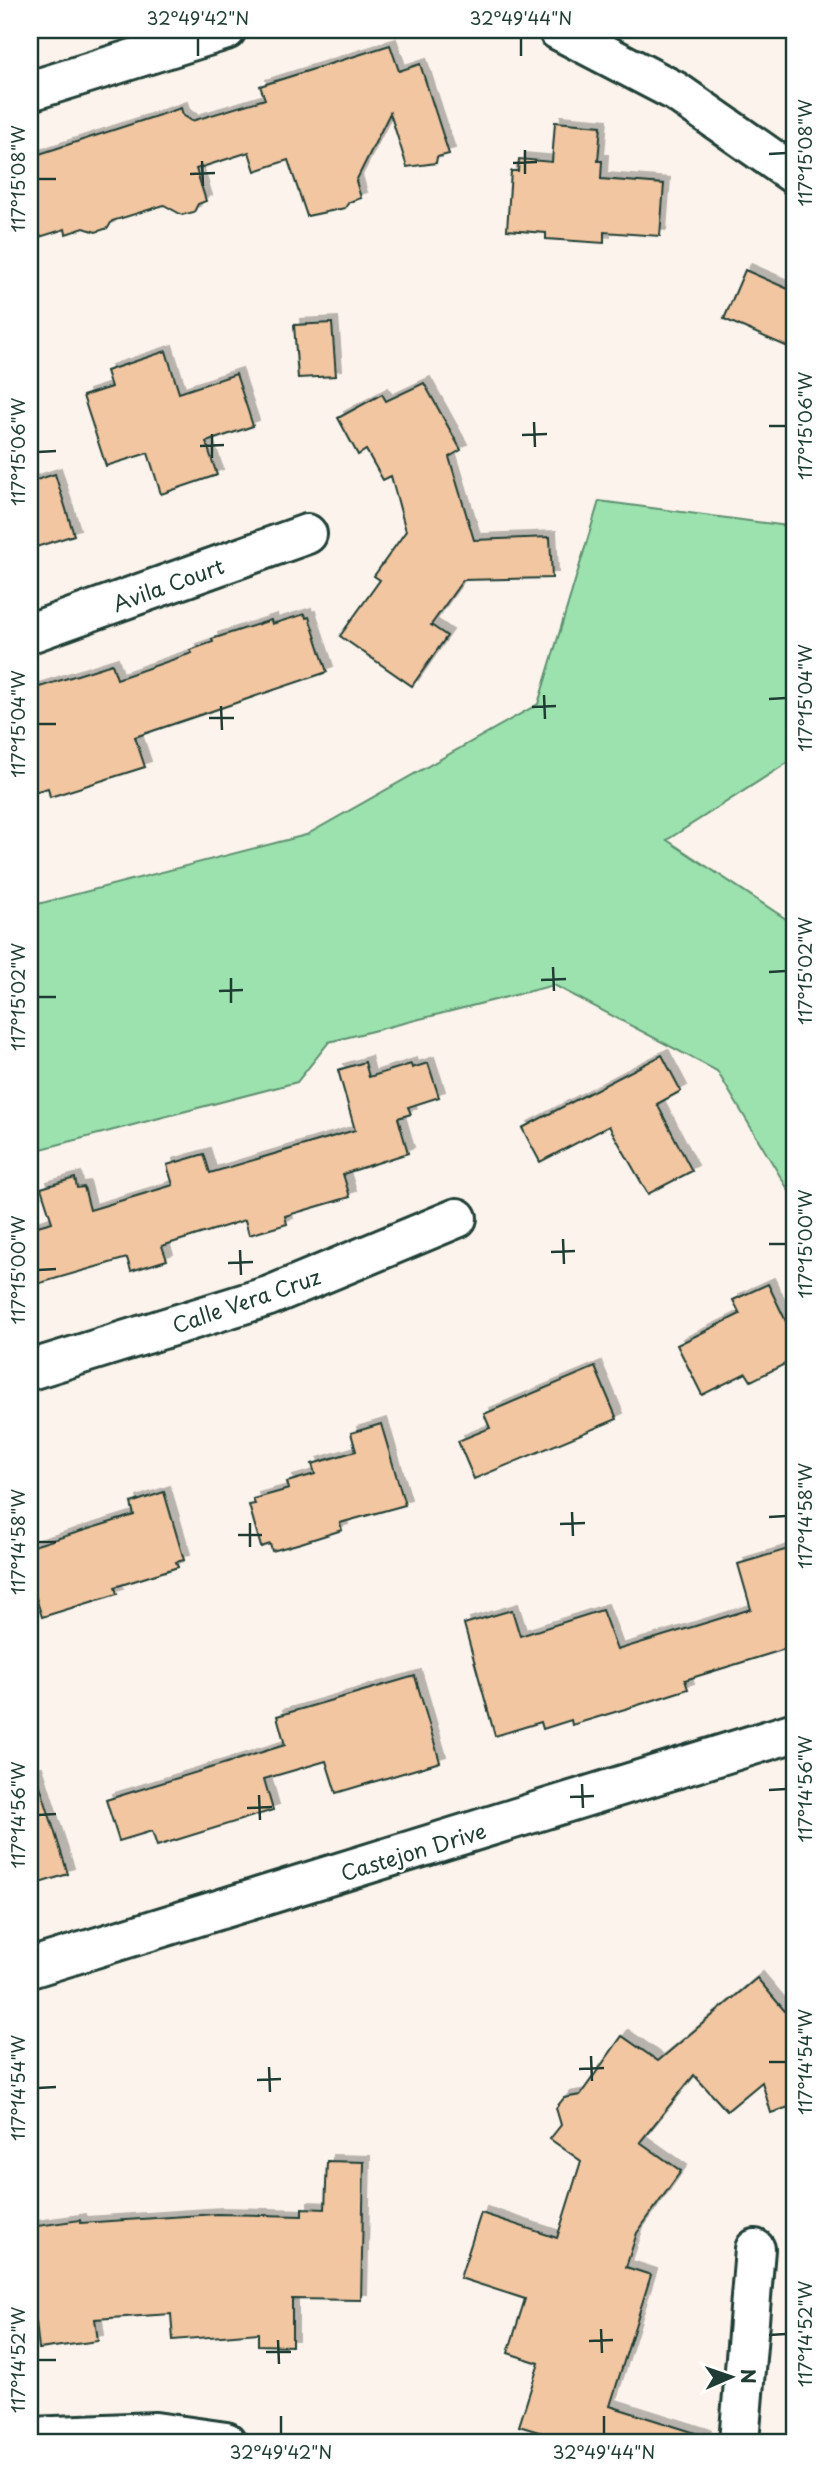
<svg xmlns="http://www.w3.org/2000/svg" width="825" height="2472" font-family="'Playpen Sans',sans-serif">
	<defs>
		<filter id="shadow"><feDropShadow dx="6" dy="-6" stdDeviation="0" flood-color="#0004"/></filter>
	</defs>
	<rect width="100%" height="100%" fill="#fcf4ec"/>
	<filter id="ink" filterUnits="userSpaceOnUse"><feTurbulence type="fractalNoise" baseFrequency=".0143" numOctaves="2"/><feDisplacementMap in="SourceGraphic" scale="14" xChannelSelector="R" yChannelSelector="G"/><feConvolveMatrix kernelMatrix="1 2 1 2 8 2 1 2 1" color-interpolation-filters="sRGB"/></filter>
	<g filter="url(#ink)">
		<path fill="#9ce2ae" stroke="#5e9071" stroke-width="2" d="M 599,501 L 795,527 L 795,758 L 667,840 L 795,925 L 795,1201 L 717,1071 L 554,985 L 329,1042 L 297,1082 L 30,1152 L 30,906 L 306,835 L 538,704 Z"/>
		<g fill="#f2c6a1" stroke="#1f3d34" stroke-width="2" filter="url(#shadow)">
			<path d="M 390,45 L 399,71 L 420,64 L 449,154 L 437,157 L 436,163 L 407,167 L 390,113 L 356,181 L 361,198 L 349,202 L 345,208 L 307,216 L 288,160 L 255,171 L 249,152 L 196,169 L 206,201 L 198,204 L 194,212 L 182,215 L 164,205 L 112,221 L 108,228 L 96,232 L 84,228 L 66,234 L 65,229 L 30,240 L 30,157 L 181,108 L 183,115 L 192,121 L 265,99 L 260,86 Z"/>
			<path d="M 555,122 L 601,126 L 598,161 L 602,161 L 601,179 L 664,184 L 660,236 L 604,232 L 604,243 L 546,239 L 546,233 L 507,230 L 511,171 L 518,171 L 519,159 L 552,162 Z"/>
			<path d="M 745,270 L 795,292 L 795,350 L 724,319 Z"/>
			<path d="M 332,323 L 336,376 L 298,378 L 294,325 Z"/>
			<path d="M 166,351 L 179,393 L 236,374 L 253,426 L 206,442 L 217,475 L 161,494 L 148,453 L 106,466 L 83,396 L 111,387 L 106,371 Z"/>
			<path d="M 424,383 L 461,450 L 449,457 L 474,540 L 550,537 L 552,578 L 463,580 L 431,625 L 447,636 L 412,686 L 340,636 L 380,580 L 374,576 L 406,531 L 391,476 L 383,480 L 366,450 L 358,455 L 338,418 L 382,394 L 386,401 Z"/>
			<path d="M 55,474 L 74,535 L 30,549 L 30,482 Z"/>
			<path d="M 305,614 L 306,618 L 309,617 L 327,672 L 135,737 L 145,767 L 50,797 L 48,788 L 30,793 L 30,690 L 112,664 L 117,679 L 192,653 L 190,650 L 213,642 L 212,639 L 271,620 L 272,624 Z"/>
			<path d="M 662,1055 L 681,1091 L 657,1104 L 692,1171 L 648,1194 L 609,1126 L 540,1162 L 522,1128 Z"/>
			<path d="M 365,1062 L 369,1077 L 411,1064 L 412,1068 L 428,1063 L 439,1097 L 408,1107 L 411,1114 L 398,1118 L 408,1153 L 343,1174 L 350,1197 L 285,1216 L 287,1224 L 249,1235 L 245,1220 L 162,1246 L 167,1260 L 131,1271 L 127,1258 L 30,1286 L 30,1228 L 52,1222 L 41,1188 L 75,1178 L 77,1188 L 84,1187 L 90,1210 L 173,1185 L 167,1165 L 204,1154 L 210,1173 L 355,1130 L 338,1070 Z"/>
			<path d="M 768,1284 L 795,1340 L 795,1359 L 751,1381 L 746,1373 L 702,1395 L 677,1345 L 740,1314 L 733,1300 Z"/>
			<path d="M 595,1367 L 617,1419 L 474,1479 L 458,1441 L 490,1428 L 484,1414 Z"/>
			<path d="M 381,1424 L 405,1505 L 340,1523 L 342,1530 L 301,1543 L 272,1551 L 270,1544 L 261,1547 L 249,1505 L 255,1504 L 253,1499 L 289,1489 L 287,1482 L 315,1474 L 312,1464 L 356,1451 L 351,1433 Z"/>
			<path d="M 164,1492 L 184,1560 L 176,1562 L 178,1567 L 115,1587 L 117,1594 L 42,1617 L 30,1579 L 30,1547 L 134,1515 L 131,1503 Z"/>
			<path d="M 795,1547 L 795,1646 L 685,1680 L 688,1689 L 635,1706 L 572,1725 L 571,1720 L 543,1729 L 541,1722 L 495,1736 L 464,1624 L 512,1610 L 520,1636 L 602,1610 L 617,1650 L 751,1609 L 738,1564 Z"/>
			<path d="M 415,1676 L 440,1762 L 336,1793 L 326,1761 L 264,1779 L 273,1810 L 157,1846 L 152,1831 L 119,1841 L 106,1800 L 285,1745 L 277,1716 Z"/>
			<path d="M 36,1773 L 68,1874 L 30,1886 L 30,1774 Z"/>
			<path d="M 757,1978 L 795,2023 L 795,2031 L 788,2037 L 795,2061 L 795,2105 L 771,2113 L 762,2082 L 727,2111 L 694,2075 L 640,2142 L 681,2171 L 637,2233 L 626,2267 L 651,2275 L 610,2406 L 705,2436 L 704,2442 L 572,2442 L 519,2426 L 539,2363 L 508,2353 L 525,2299 L 460,2278 L 481,2213 L 557,2238 L 581,2161 L 550,2139 L 561,2125 L 556,2108 L 564,2098 L 580,2095 L 622,2036 L 658,2061 Z"/>
			<path d="M 327,2161 L 364,2162 L 361,2300 L 292,2299 L 292,2346 L 258,2345 L 258,2333 L 173,2340 L 171,2314 L 95,2319 L 98,2341 L 39,2349 L 36,2322 L 30,2323 L 30,2227 L 80,2220 L 81,2223 L 216,2214 L 302,2216 L 302,2208 L 325,2209 Z"/>
		</g>
		<g fill="none" stroke-linecap="round" stroke-linejoin="round">
			<g stroke="#1f3d34" stroke-width="44">
				<g id="minor">
					<path d="M 558,30 L 675,91 L 795,175"/>
					<path d="M 30,91 L 226,30"/>
					<path d="M 30,633 L 307,534"/>
					<path d="M 30,1370 L 269,1296 L 457,1218"/>
					<path d="M 30,1968 L 795,1732"/>
					<path d="M 30,2437 L 155,2432 L 226,2442"/>
					<path d="M 739,2442 L 755,2249"/>
				</g>
			</g>
			<use href="#minor" stroke="#fff" stroke-width="38"/>
		</g>
	</g>
	<path fill="none" stroke="#1f3d34" stroke-width="2.5" d="M 198,38 L 198,56M 521,38 L 521,56M 525,150 L 525,174M 769,154 L 786,153M 202,161 L 203,186M 513,163 L 537,162M 190,174 L 215,173M 38,179 L 56,179M 534,422 L 535,447M 769,426 L 786,426M 212,434 L 212,458M 522,435 L 547,434M 200,446 L 224,445M 38,452 L 56,451M 544,695 L 545,719M 769,699 L 786,698M 221,706 L 222,730M 532,707 L 556,706M 209,718 L 234,718M 38,724 L 56,724M 553,967 L 554,991M 769,972 L 786,971M 231,978 L 231,1003M 541,980 L 566,979M 219,991 L 243,990M 38,997 L 56,997M 563,1239 L 564,1264M 769,1244 L 786,1244M 240,1250 L 241,1275M 551,1252 L 575,1251M 228,1263 L 253,1262M 38,1270 L 56,1269M 572,1512 L 573,1536M 769,1517 L 786,1516M 250,1523 L 250,1547M 560,1524 L 585,1523M 238,1535 L 262,1535M 38,1542 L 56,1542M 582,1784 L 583,1808M 769,1790 L 786,1789M 259,1795 L 260,1820M 570,1797 L 594,1796M 247,1808 L 272,1807M 38,1815 L 56,1814M 591,2056 L 592,2081M 769,2062 L 786,2062M 269,2067 L 270,2092M 579,2069 L 604,2068M 257,2080 L 281,2079M 38,2088 L 56,2087M 601,2329 L 602,2353M 769,2335 L 786,2334M 278,2340 L 279,2364M 589,2341 L 613,2340M 266,2352 L 291,2352M 38,2360 L 56,2360M 281,2416 L 281,2434M 604,2416 L 604,2434"/>
	<g text-anchor="middle" dominant-baseline="central" stroke-width="5" stroke-linejoin="round" paint-order="stroke">
		<g font-size="21" fill="#1f3d34" stroke="#fff">
			<text transform="translate(168 584) rotate(-20)">Avila Court</text>
			<text transform="translate(246 1300) rotate(-19)">Calle Vera Cruz</text>
			<text transform="translate(413 1851) rotate(-17)">Castejon Drive</text>
		</g>
	</g>
	<rect width="825" height="2472" fill="none" stroke="#fff" stroke-width="77"/>
	<g transform="translate(731 2377) rotate(88)" stroke="#ffffff" stroke-width="5" paint-order="stroke">
	<path d="M0-5L12 26L0 18L-12 26Z" fill="#1f3d34"/>
	<text y="-10" font-size="19" font-weight="bold" text-anchor="middle" fill="#1f3d34">N</text>
	</g>
	<rect x="38" y="38" width="748" height="2396" fill="none" stroke="#1f3d34" stroke-width="2.5"/>
	<g font-size="18" text-anchor="middle" fill="#1f3d34">
		<text x="198" y="25">32°49'42"N</text>
		<text x="521" y="25">32°49'44"N</text>
		<text transform="translate(806 153) rotate(-90)" y="6">117°15'08"W</text>
		<text transform="translate(19 179) rotate(-90)" y="6">117°15'08"W</text>
		<text transform="translate(806 426) rotate(-90)" y="6">117°15'06"W</text>
		<text transform="translate(19 452) rotate(-90)" y="6">117°15'06"W</text>
		<text transform="translate(806 698) rotate(-90)" y="6">117°15'04"W</text>
		<text transform="translate(19 724) rotate(-90)" y="6">117°15'04"W</text>
		<text transform="translate(806 971) rotate(-90)" y="6">117°15'02"W</text>
		<text transform="translate(19 997) rotate(-90)" y="6">117°15'02"W</text>
		<text transform="translate(806 1244) rotate(-90)" y="6">117°15'00"W</text>
		<text transform="translate(19 1270) rotate(-90)" y="6">117°15'00"W</text>
		<text transform="translate(806 1516) rotate(-90)" y="6">117°14'58"W</text>
		<text transform="translate(19 1542) rotate(-90)" y="6">117°14'58"W</text>
		<text transform="translate(806 1789) rotate(-90)" y="6">117°14'56"W</text>
		<text transform="translate(19 1815) rotate(-90)" y="6">117°14'56"W</text>
		<text transform="translate(806 2062) rotate(-90)" y="6">117°14'54"W</text>
		<text transform="translate(19 2088) rotate(-90)" y="6">117°14'54"W</text>
		<text transform="translate(806 2334) rotate(-90)" y="6">117°14'52"W</text>
		<text transform="translate(19 2360) rotate(-90)" y="6">117°14'52"W</text>
		<text x="281" y="2459">32°49'42"N</text>
		<text x="604" y="2459">32°49'44"N</text>
	</g>
</svg>
